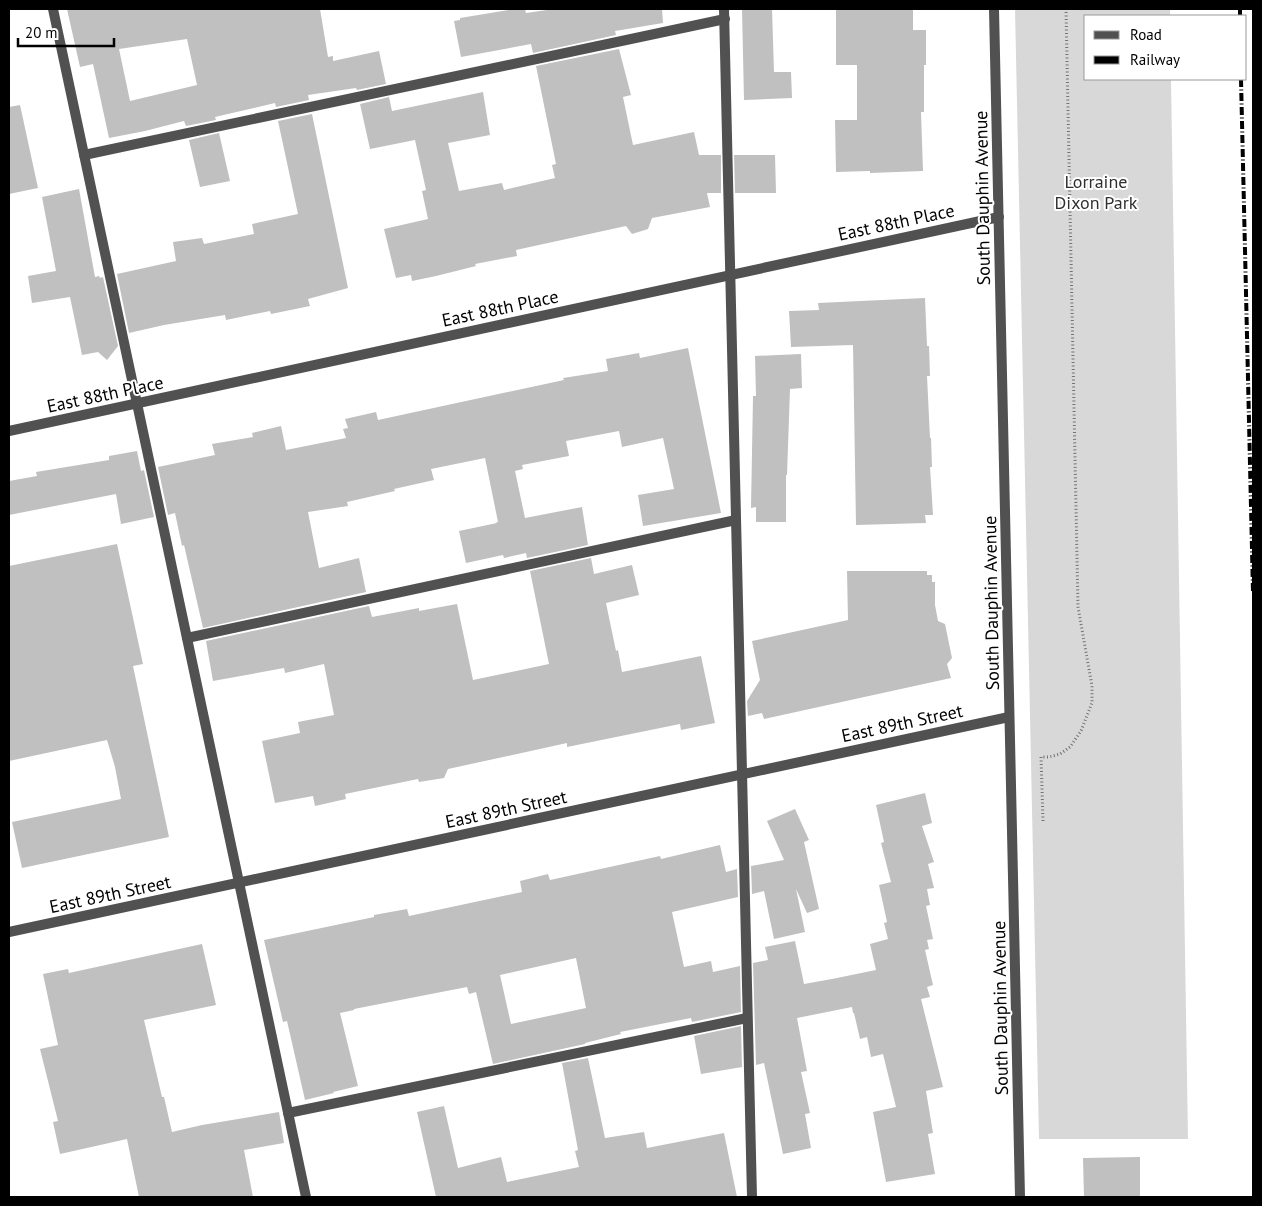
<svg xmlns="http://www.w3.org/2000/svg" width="1262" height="1206" font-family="'PT Sans',sans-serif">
	<rect width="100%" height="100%" fill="#fff"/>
	<path fill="#d8d8d8" d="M 1015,9 L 1170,9 L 1170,16 L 1086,16 L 1086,79 L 1171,79 L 1188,1139 L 1039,1139 Z"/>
	<g fill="#c0c0c0" fill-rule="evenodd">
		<path d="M 67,9 L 320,9 L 328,57 L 333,56 L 333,61 L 379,51 L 386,84 L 357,90 L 356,88 L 308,95 L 309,100 L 276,107 L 275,103 L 215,117 L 216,120 L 186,126 L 184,121 L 145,131 L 109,138 L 93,64 L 80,67 ZM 187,39 L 197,85 L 130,101 L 119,49 Z"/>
		<path d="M 514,9 L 525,9 L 526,13 L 554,9 L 662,9 L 663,23 L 615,31 L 616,35 L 533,53 L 531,44 L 461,57 L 454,21 L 460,20 L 460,18 Z"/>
		<path d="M 742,9 L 772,9 L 774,72 L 791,72 L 792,98 L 744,100 Z"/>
		<path d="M 836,9 L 913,9 L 913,30 L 926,30 L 926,65 L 924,65 L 924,112 L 921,112 L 923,171 L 870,173 L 870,171 L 836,172 L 835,120 L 857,120 L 857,65 L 836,65 Z"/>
		<path d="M 619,49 L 631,95 L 623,97 L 633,145 L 694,132 L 699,155 L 721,155 L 721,193 L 707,193 L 710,207 L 652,218 L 648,229 L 632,234 L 626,226 L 516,250 L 517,256 L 475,264 L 476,266 L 436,276 L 412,281 L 411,275 L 396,278 L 384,229 L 428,219 L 422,191 L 426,190 L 415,140 L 370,149 L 360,104 L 389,97 L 392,111 L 483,92 L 490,135 L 448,143 L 459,191 L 502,183 L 504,190 L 555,178 L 552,165 L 556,164 L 536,66 Z"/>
		<path d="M 20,105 L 38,188 L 9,194 L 9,107 Z"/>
		<path d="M 312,114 L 348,288 L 308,299 L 310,306 L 271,314 L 270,311 L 226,320 L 225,315 L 164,325 L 129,333 L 117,274 L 176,261 L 173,242 L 202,238 L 204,244 L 254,234 L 252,224 L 298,214 L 278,121 Z"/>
		<path d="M 219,133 L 230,181 L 200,187 L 189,140 Z"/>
		<path d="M 734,155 L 775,155 L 776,193 L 735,193 Z"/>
		<path d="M 79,189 L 95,277 L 99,276 L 100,278 L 103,277 L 118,346 L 107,360 L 98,352 L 82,355 L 70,297 L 32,303 L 28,276 L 56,271 L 42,197 Z"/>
		<path d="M 925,298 L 927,346 L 929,346 L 930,376 L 927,376 L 930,438 L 931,438 L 932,467 L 930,467 L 933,515 L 925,515 L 926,523 L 856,525 L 853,345 L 791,347 L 789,311 L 819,310 L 818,303 Z"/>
		<path d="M 688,348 L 721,513 L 643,526 L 638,495 L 674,489 L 663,438 L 622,447 L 619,431 L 566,441 L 569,456 L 522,465 L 523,469 L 515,471 L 525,518 L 582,507 L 588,545 L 527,558 L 526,553 L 504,558 L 503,555 L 466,563 L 459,531 L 497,523 L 496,522 L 498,522 L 485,458 L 431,469 L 434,480 L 394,489 L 395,491 L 347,502 L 348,506 L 308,512 L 319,568 L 359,558 L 366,592 L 203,628 L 184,545 L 182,546 L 175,513 L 168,515 L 158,467 L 215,455 L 212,444 L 253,437 L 252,433 L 281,426 L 286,450 L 346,438 L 343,429 L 348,428 L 345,419 L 376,412 L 378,420 L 564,380 L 563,378 L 608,371 L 606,359 L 639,353 L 640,358 Z"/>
		<path d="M 801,354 L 802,388 L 790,389 L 787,475 L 786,475 L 786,522 L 756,522 L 756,507 L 751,508 L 753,396 L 756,396 L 755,356 Z"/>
		<path d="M 137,451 L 141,471 L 144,470 L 154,517 L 121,524 L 116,494 L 9,515 L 9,481 L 37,476 L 36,472 L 109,460 L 109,456 Z"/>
		<path d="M 117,544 L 143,664 L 133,666 L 169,837 L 22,868 L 12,822 L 121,799 L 115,767 L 107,740 L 9,761 L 9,566 Z"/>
		<path d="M 591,558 L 594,574 L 632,565 L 639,595 L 606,603 L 616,651 L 618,650 L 622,672 L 701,656 L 715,723 L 681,730 L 680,724 L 567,747 L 567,743 L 448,769 L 444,778 L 419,782 L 418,779 L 345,794 L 346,799 L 315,806 L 313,796 L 275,803 L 262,741 L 300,733 L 298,722 L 334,715 L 324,664 L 285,673 L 284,668 L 213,681 L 206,641 L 369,606 L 372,617 L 419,608 L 419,611 L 457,604 L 473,680 L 549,664 L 530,571 Z"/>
		<path d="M 847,571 L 927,571 L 927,575 L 932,575 L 932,582 L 935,582 L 935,605 L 938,621 L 945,624 L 952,658 L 947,664 L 951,678 L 764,719 L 762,713 L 748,716 L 747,701 L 760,680 L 752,641 L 848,620 Z"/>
		<path d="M 925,793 L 932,823 L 922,826 L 934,862 L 928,864 L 934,888 L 927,889 L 930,905 L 926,906 L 933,939 L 927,940 L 929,949 L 925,950 L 933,985 L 927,987 L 930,997 L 921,999 L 943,1087 L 926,1091 L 933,1133 L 928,1134 L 935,1174 L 886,1182 L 873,1112 L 896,1107 L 883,1054 L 871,1057 L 867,1037 L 860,1039 L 854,1013 L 853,1013 L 852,1007 L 797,1018 L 807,1071 L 801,1072 L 810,1113 L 805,1114 L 811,1148 L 783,1154 L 764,1063 L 756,1065 L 753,963 L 768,960 L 765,947 L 795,941 L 804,984 L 832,979 L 876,970 L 870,944 L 888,939 L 884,923 L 887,922 L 879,885 L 891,882 L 881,843 L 884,842 L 876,805 Z"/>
		<path d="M 795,809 L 809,840 L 804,842 L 819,909 L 807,913 L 796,889 L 805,932 L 774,939 L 764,891 L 752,894 L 751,866 L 784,860 L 767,821 Z"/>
		<path d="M 720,845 L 726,872 L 737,869 L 738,897 L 672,912 L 684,967 L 711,961 L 713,972 L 740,966 L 741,1012 L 692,1022 L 691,1018 L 620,1032 L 621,1034 L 585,1043 L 585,1044 L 493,1064 L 476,992 L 469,994 L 467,987 L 354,1009 L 354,1010 L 340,1013 L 358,1086 L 333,1092 L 334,1093 L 305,1100 L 287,1021 L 283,1022 L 264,940 L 374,917 L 374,915 L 407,909 L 409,916 L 522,892 L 520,881 L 548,874 L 550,880 L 660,856 L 661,859 ZM 576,958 L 586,1008 L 511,1024 L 500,975 Z"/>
		<path d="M 202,944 L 216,1005 L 144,1020 L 162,1097 L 164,1097 L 172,1132 L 202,1125 L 279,1112 L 284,1143 L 244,1150 L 253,1197 L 139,1197 L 127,1139 L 60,1154 L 53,1122 L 58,1121 L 40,1049 L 58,1045 L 43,974 L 68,969 L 69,973 Z"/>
		<path d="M 741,1026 L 742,1067 L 701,1074 L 694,1036 Z"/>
		<path d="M 588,1058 L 605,1138 L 644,1132 L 647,1148 L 724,1133 L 737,1197 L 436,1197 L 417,1112 L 444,1106 L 458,1168 L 501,1157 L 507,1182 L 579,1167 L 575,1151 L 578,1150 L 562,1063 Z"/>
		<path d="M 1140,1157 L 1140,1197 L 1084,1197 L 1083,1158 Z"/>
	</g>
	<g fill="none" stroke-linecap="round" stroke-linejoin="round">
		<path stroke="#737373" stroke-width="3" stroke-dasharray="1 2.5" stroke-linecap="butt" d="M 1043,821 L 1041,757 L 1049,757 L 1060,754 L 1070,747 L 1081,731 L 1092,703 L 1092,686 L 1078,607 L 1066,9"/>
		<g stroke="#515151" stroke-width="10">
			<path d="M 53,9 L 306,1197"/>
			<path d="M 724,9 L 752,1197"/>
			<path d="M 84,155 L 725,19"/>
			<path d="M 187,638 L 736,520"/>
			<path d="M 288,1113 L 747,1018"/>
		</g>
		<g stroke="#515151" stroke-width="10">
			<path d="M 994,9 L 1020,1197"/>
			<path d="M 9,431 L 999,217"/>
			<path d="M 9,932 L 1009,717"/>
		</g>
		<g stroke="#000" stroke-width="4" stroke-dasharray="8 2.5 1 2.5" stroke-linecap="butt">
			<path d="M 1240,9 L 1240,16"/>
			<path d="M 1241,79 L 1253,592"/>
		</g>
	</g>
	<g text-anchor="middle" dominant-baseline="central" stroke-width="4" stroke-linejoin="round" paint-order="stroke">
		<g font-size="18" fill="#2f2f2f" stroke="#fff">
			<text x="1096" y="181">Lorraine<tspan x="1096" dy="21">Dixon Park</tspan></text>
		</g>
		<g font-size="18" fill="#000" stroke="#fff">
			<text transform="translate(982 198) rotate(-91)">South Dauphin Avenue</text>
			<text transform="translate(896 222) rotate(-12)">East 88th Place</text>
			<text transform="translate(500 308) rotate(-12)">East 88th Place</text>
			<text transform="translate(105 394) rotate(-12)">East 88th Place</text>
			<text transform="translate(991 603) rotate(-91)">South Dauphin Avenue</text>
			<text transform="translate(902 723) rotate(-12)">East 89th Street</text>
			<text transform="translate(506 809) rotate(-12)">East 89th Street</text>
			<text transform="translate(110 894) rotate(-12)">East 89th Street</text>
			<text transform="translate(1000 1008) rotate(-91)">South Dauphin Avenue</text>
		</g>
	</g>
	<rect width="1262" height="1206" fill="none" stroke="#000000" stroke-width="20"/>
	<rect x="1084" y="15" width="162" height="65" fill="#ffffff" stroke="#999999"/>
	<rect x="1094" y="31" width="25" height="8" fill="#515151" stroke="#999999"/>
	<text x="1130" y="40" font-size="15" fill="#000000">Road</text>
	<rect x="1094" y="56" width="25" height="8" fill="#000000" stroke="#999999"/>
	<text x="1130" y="65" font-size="15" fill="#000000">Railway</text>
	<path d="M18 38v8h96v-8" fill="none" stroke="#000000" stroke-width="2.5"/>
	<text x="25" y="38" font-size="15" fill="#000000" stroke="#ffffff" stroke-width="4" paint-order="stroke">20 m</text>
</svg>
